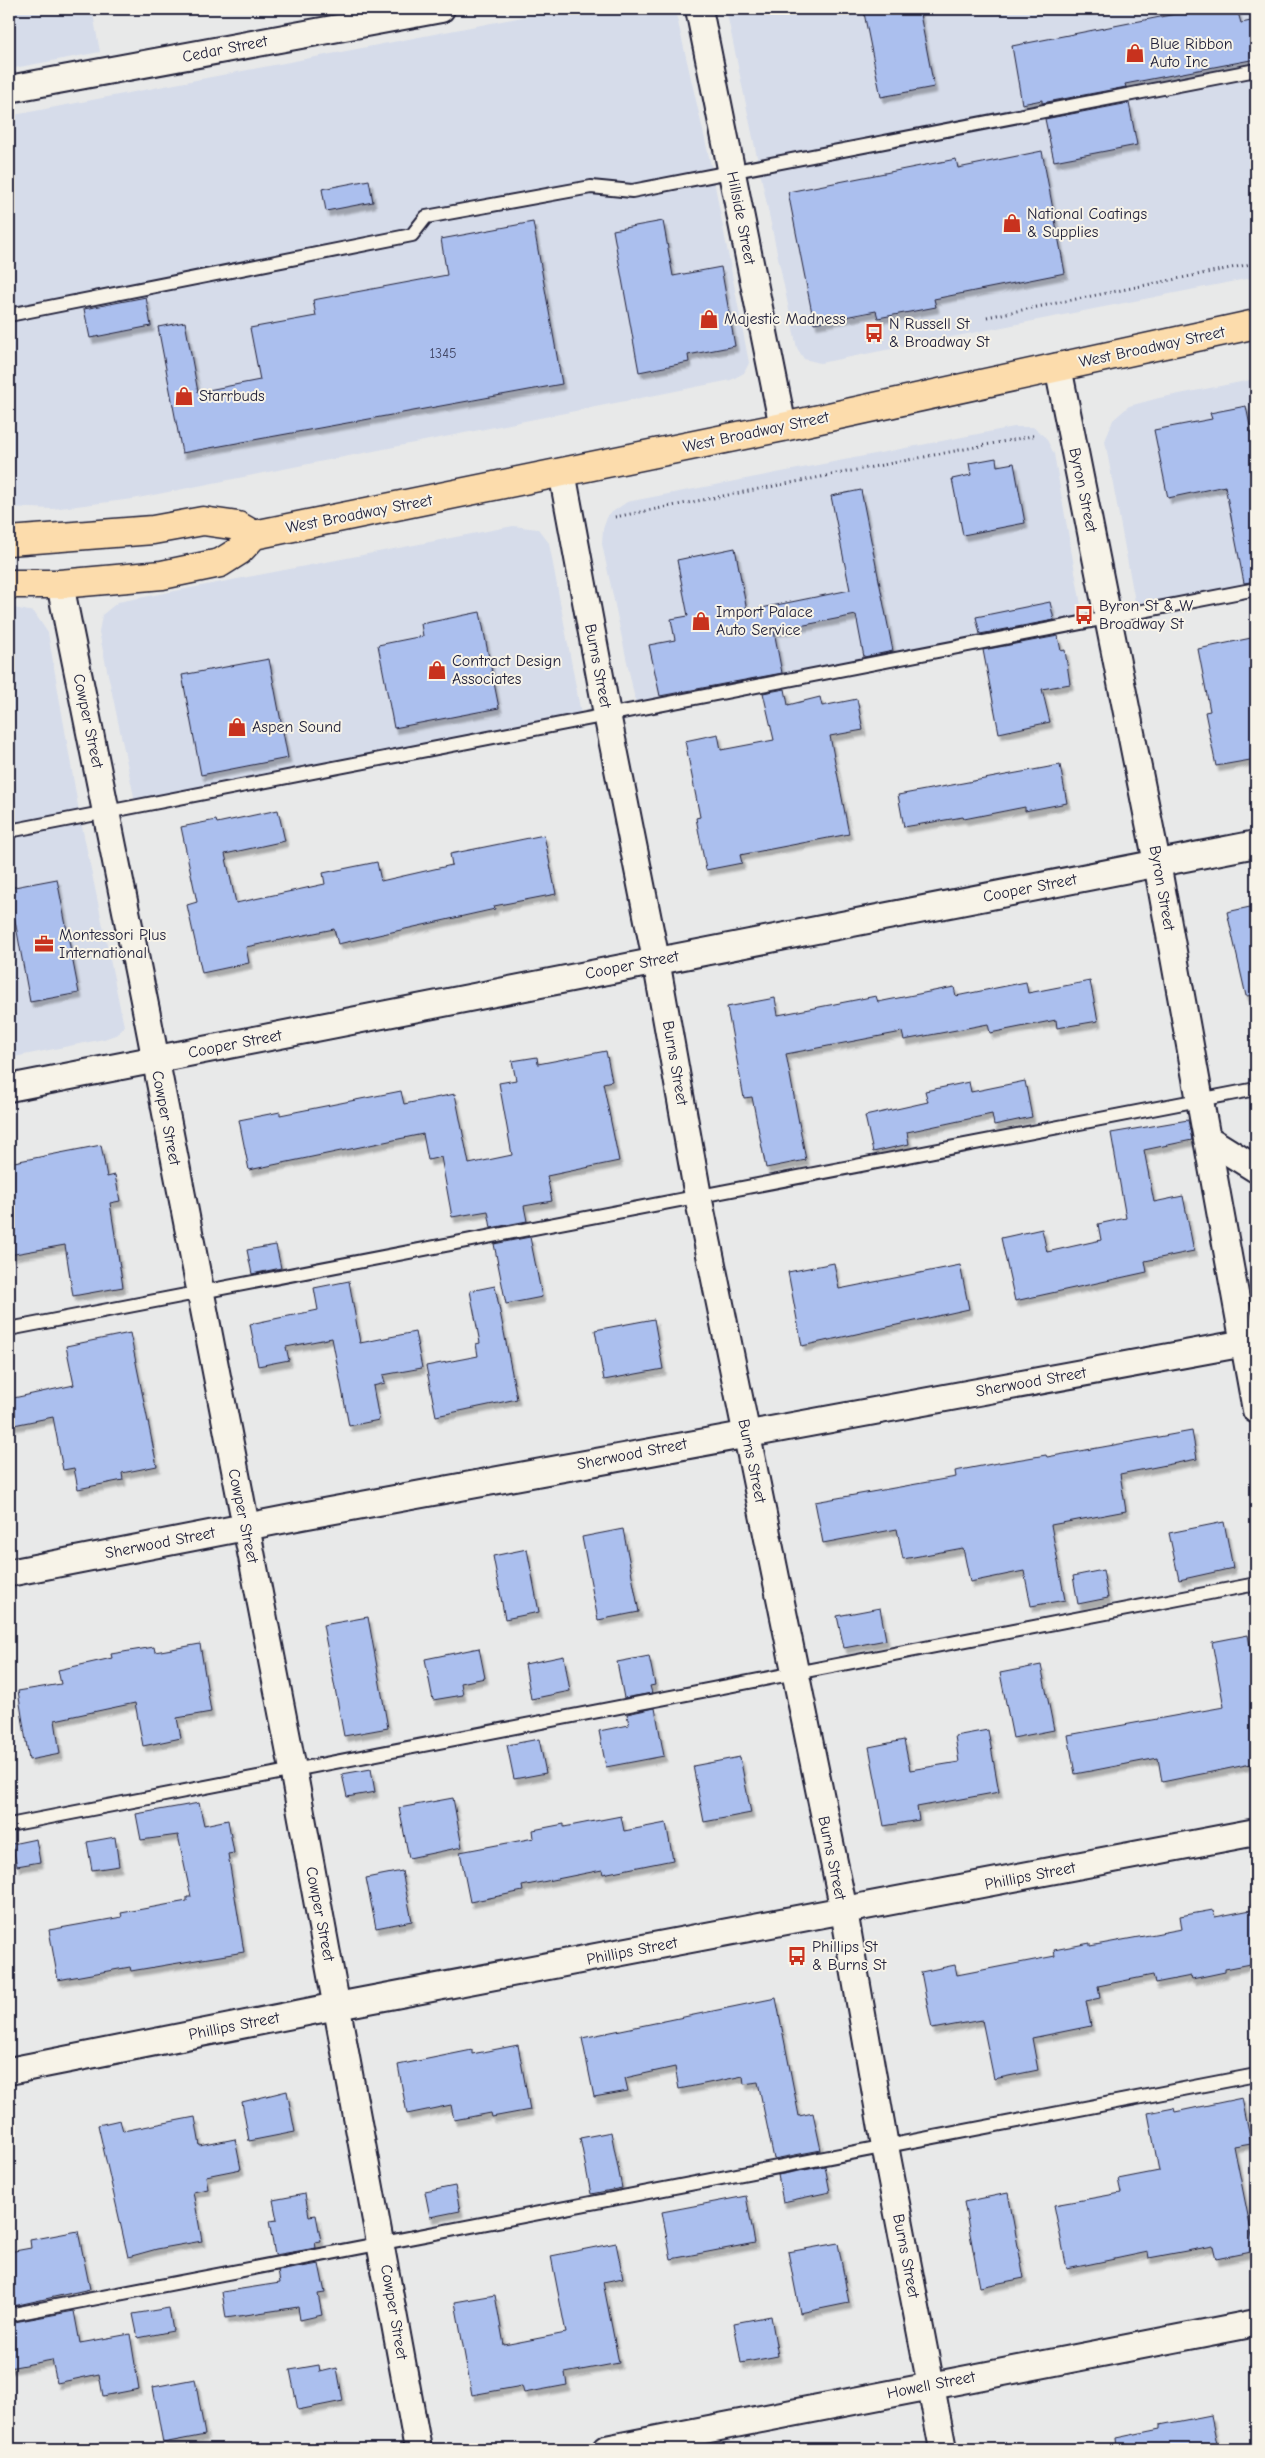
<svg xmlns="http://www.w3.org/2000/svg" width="1265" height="2458" font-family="'Comic Neue',sans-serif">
	<defs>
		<filter id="shadow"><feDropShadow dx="3" dy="5.5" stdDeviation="1" flood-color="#0004"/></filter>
	</defs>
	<rect width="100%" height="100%" fill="#e8e9e9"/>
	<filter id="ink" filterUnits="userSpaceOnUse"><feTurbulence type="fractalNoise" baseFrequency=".02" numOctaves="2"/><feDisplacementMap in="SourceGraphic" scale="10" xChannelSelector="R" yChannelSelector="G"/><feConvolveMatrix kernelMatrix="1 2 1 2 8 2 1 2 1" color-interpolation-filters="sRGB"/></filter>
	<g filter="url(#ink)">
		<g fill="#d6dcea">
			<path d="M 9,9 L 92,9 L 100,52 L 9,69 Z"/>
			<path d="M 564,9 L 675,9 L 712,170 L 749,363 L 744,373 L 731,380 L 133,499 L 52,509 L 9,507 L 9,116 Z"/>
			<path d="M 726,9 L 1256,9 L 1256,277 L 820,363 L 804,359 L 797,348 Z"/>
			<path d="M 1256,379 L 1256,589 L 1137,612 L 1105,441 L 1113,420 L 1129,406 L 1159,398 Z"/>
			<path d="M 1014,427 L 1033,427 L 1046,438 L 1054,454 L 1084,622 L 637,709 L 602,544 L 603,529 L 608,515 L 627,502 Z"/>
			<path d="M 513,526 L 538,529 L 549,543 L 582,719 L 136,806 L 99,632 L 102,615 L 118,602 Z"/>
			<path d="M 9,607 L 34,612 L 48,633 L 80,817 L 124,1026 L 118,1034 L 104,1039 L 9,1058 Z"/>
		</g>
		<g fill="#abbfee" stroke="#22223b" filter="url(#shadow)">
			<path d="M 884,9 L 919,9 L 934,87 L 881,97 L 864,13 Z"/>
			<path d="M 1201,9 L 1237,9 L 1241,23 L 1256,20 L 1256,59 L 1125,84 L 1126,87 L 1042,103 L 1042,100 L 1022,104 L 1012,46 Z"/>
			<path d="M 1129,103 L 1137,145 L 1054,161 L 1045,119 Z"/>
			<path d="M 1042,151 L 1065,273 L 934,299 L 936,307 L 878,318 L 876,311 L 814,323 L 788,192 L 956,159 L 958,168 Z"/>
			<path d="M 369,180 L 373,202 L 326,211 L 322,189 Z"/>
			<path d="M 663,221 L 673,276 L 721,267 L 735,346 L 688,355 L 689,362 L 639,372 L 613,230 Z"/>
			<path d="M 533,222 L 562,384 L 182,453 L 158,327 L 185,322 L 198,392 L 260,380 L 250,328 L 316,316 L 313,300 L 447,275 L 441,239 Z"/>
			<path d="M 146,297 L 151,326 L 90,338 L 84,309 Z"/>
			<path d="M 1246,406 L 1256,456 L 1256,581 L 1244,583 L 1225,486 L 1168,498 L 1154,430 L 1212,419 L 1210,413 Z"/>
			<path d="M 996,458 L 997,466 L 1014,463 L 1025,523 L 963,535 L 952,479 L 971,475 L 969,463 Z"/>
			<path d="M 861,490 L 893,651 L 864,657 L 856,615 L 774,631 L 782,673 L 660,696 L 649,645 L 675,640 L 671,619 L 688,616 L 677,560 L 735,548 L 747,611 L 850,590 L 831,496 Z"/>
			<path d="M 1050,602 L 1054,620 L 980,634 L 976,617 Z"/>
			<path d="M 480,612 L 499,708 L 394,728 L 378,645 L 423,636 L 421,624 Z"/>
			<path d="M 1058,636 L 1061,651 L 1065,650 L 1070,684 L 1042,689 L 1050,722 L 999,733 L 983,650 Z"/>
			<path d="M 1256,637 L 1256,759 L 1216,766 L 1205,712 L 1210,711 L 1198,649 Z"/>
			<path d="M 269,659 L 288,758 L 201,775 L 182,675 Z"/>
			<path d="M 785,689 L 788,705 L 820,697 L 822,706 L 857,699 L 863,730 L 830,736 L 849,834 L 740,855 L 742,863 L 706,870 L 696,818 L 700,817 L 685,741 L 718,734 L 721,750 L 774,740 L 763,693 Z"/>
			<path d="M 1060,765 L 1067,803 L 1025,811 L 1025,807 L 964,819 L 963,817 L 904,827 L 898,795 Z"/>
			<path d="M 278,810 L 285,841 L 225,854 L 236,903 L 325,884 L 323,873 L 377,862 L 381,881 L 452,865 L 450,854 L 544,835 L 556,894 L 494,906 L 495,909 L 338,944 L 334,929 L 246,947 L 249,963 L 202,973 L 187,905 L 197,902 L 181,827 L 216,820 L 217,823 Z"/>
			<path d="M 57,879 L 79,993 L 30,1002 L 9,888 Z"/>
			<path d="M 1250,907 L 1256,933 L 1256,995 L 1246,996 L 1227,912 Z"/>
			<path d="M 1090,981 L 1098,1021 L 1057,1028 L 1056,1020 L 990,1033 L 988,1024 L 904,1040 L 902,1032 L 786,1054 L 806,1160 L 766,1168 L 752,1097 L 744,1098 L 727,1007 L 775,998 L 778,1015 L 876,996 L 878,1002 L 954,987 L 956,996 L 1026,982 L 1028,993 Z"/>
			<path d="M 606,1051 L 612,1081 L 603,1083 L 619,1161 L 547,1176 L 552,1201 L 524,1206 L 527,1221 L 491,1228 L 488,1211 L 452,1217 L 441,1157 L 428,1160 L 423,1134 L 249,1170 L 239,1120 L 280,1112 L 280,1115 L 401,1091 L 404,1104 L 455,1094 L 469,1164 L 512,1155 L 499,1083 L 516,1080 L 512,1061 L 537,1057 L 538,1064 Z"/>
			<path d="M 1025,1081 L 1032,1117 L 994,1125 L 992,1114 L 907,1132 L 909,1144 L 873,1152 L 865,1116 L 928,1102 L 925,1091 L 969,1082 L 971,1092 Z"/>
			<path d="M 1188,1120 L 1192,1140 L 1144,1150 L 1154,1202 L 1183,1196 L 1194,1251 L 1145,1261 L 1147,1272 L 1015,1301 L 1001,1238 L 1042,1229 L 1047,1252 L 1101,1240 L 1098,1224 L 1126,1218 L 1111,1133 Z"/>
			<path d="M 101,1145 L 107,1177 L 115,1175 L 120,1201 L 110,1203 L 123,1287 L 73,1296 L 65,1245 L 9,1255 L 9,1163 Z"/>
			<path d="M 530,1237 L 542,1297 L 506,1304 L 494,1244 Z"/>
			<path d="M 276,1245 L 281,1268 L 252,1274 L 247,1250 Z"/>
			<path d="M 834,1263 L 839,1289 L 960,1265 L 969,1309 L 802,1346 L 788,1272 Z"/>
			<path d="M 349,1281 L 360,1343 L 415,1332 L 422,1368 L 383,1375 L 385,1383 L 373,1386 L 379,1420 L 349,1426 L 332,1338 L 286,1347 L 289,1360 L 258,1366 L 250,1324 L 318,1310 L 314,1288 Z"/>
			<path d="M 495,1286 L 517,1399 L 436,1416 L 426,1366 L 478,1356 L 476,1344 L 480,1343 L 470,1291 Z"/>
			<path d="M 654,1319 L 663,1369 L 604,1380 L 595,1330 Z"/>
			<path d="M 130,1333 L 157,1466 L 122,1473 L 123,1480 L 78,1489 L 74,1468 L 63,1470 L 53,1417 L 9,1426 L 9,1399 L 74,1385 L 66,1346 Z"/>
			<path d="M 1192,1431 L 1197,1459 L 1120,1474 L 1126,1511 L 1051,1525 L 1065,1600 L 1031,1606 L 1024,1571 L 970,1582 L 963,1548 L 903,1559 L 897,1529 L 823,1543 L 815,1502 L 956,1477 L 955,1471 L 992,1464 L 1046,1455 L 1047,1457 Z"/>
			<path d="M 1224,1522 L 1233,1568 L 1179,1580 L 1169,1533 Z"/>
			<path d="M 623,1529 L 639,1612 L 598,1620 L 582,1537 Z"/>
			<path d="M 527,1549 L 539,1612 L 505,1619 L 493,1556 Z"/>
			<path d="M 1103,1570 L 1108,1598 L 1078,1604 L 1073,1576 Z"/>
			<path d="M 880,1608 L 886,1640 L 844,1648 L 837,1616 Z"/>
			<path d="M 368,1617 L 388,1728 L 344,1736 L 323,1625 Z"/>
			<path d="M 1248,1635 L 1256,1677 L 1256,1763 L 1162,1782 L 1158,1758 L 1075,1774 L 1068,1735 L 1224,1707 L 1212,1642 Z"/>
			<path d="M 200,1644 L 211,1712 L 177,1718 L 181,1738 L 143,1746 L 135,1703 L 55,1720 L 60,1754 L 29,1760 L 18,1691 L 61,1684 L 58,1670 L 112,1658 L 111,1654 L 154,1647 L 155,1652 Z"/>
			<path d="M 479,1648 L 485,1678 L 461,1683 L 463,1695 L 433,1700 L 425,1659 Z"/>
			<path d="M 564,1656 L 570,1691 L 531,1699 L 525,1664 Z"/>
			<path d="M 649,1656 L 655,1685 L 650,1686 L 652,1693 L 624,1698 L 617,1662 Z"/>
			<path d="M 1041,1665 L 1054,1730 L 1013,1738 L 1000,1673 Z"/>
			<path d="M 655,1708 L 664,1756 L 606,1767 L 599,1731 L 629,1725 L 627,1714 Z"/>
			<path d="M 988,1730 L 999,1792 L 917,1807 L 919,1820 L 884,1826 L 869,1747 L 904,1740 L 910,1770 L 959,1762 L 955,1736 Z"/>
			<path d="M 539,1739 L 546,1773 L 514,1779 L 507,1745 Z"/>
			<path d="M 740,1757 L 751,1813 L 704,1822 L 693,1766 Z"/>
			<path d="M 371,1769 L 375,1792 L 347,1797 L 342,1774 Z"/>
			<path d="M 453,1798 L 462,1847 L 409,1858 L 399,1808 Z"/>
			<path d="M 199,1803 L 204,1825 L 228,1820 L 234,1853 L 228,1854 L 244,1952 L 131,1971 L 130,1967 L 58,1980 L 49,1930 L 122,1917 L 121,1913 L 187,1901 L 187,1897 L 191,1897 L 178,1835 L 141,1840 L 136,1814 Z"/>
			<path d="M 621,1816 L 624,1831 L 666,1823 L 673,1860 L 603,1874 L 602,1870 L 522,1886 L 523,1891 L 470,1902 L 460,1852 L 534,1838 L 533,1830 L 564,1824 L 564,1827 Z"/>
			<path d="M 115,1837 L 119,1866 L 92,1870 L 87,1842 Z"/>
			<path d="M 36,1839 L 40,1862 L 17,1866 L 12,1844 Z"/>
			<path d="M 402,1871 L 412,1921 L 376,1928 L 366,1878 Z"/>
			<path d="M 1256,1909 L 1256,1963 L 1225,1969 L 1225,1972 L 1192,1979 L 1191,1976 L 1155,1983 L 1153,1975 L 1098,1986 L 1100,1998 L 1086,2001 L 1091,2026 L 1032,2038 L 1038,2070 L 994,2079 L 982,2020 L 932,2029 L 921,1972 L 955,1965 L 957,1975 L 1055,1956 L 1054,1950 L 1090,1943 L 1090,1946 L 1182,1929 L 1180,1916 L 1213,1910 L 1215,1917 Z"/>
			<path d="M 776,1998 L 799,2116 L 813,2113 L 821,2150 L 774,2159 L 758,2082 L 744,2084 L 743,2076 L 679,2089 L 675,2067 L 625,2078 L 628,2091 L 594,2097 L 582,2038 Z"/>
			<path d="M 518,2045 L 530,2110 L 492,2117 L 491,2113 L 454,2120 L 451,2105 L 407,2114 L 398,2065 L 472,2050 L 472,2054 Z"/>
			<path d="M 287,2091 L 295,2132 L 249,2141 L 242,2102 Z"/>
			<path d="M 1242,2098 L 1251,2143 L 1234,2146 L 1255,2251 L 1216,2259 L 1213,2246 L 1149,2258 L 1148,2252 L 1067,2269 L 1054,2205 L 1121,2193 L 1118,2179 L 1159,2171 L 1148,2113 L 1174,2108 L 1175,2112 Z"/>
			<path d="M 195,2117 L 200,2146 L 235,2139 L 241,2169 L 206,2176 L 208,2189 L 193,2192 L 202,2241 L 157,2249 L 128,2257 L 98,2125 L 120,2120 L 123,2131 Z"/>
			<path d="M 611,2132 L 622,2188 L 591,2194 L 580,2138 Z"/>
			<path d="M 825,2166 L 830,2192 L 783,2202 L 778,2175 Z"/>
			<path d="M 455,2186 L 460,2211 L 430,2217 L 425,2192 Z"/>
			<path d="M 1008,2193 L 1024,2278 L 980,2287 L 964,2202 Z"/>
			<path d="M 305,2194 L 309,2216 L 316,2215 L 321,2241 L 315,2242 L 316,2248 L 275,2255 L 269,2221 L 277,2220 L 273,2200 Z"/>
			<path d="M 746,2196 L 755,2243 L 671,2259 L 662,2212 Z"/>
			<path d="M 78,2231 L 90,2289 L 9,2307 L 9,2252 L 31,2248 L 30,2240 Z"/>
			<path d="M 616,2243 L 623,2278 L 603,2282 L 619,2363 L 565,2373 L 567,2385 L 524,2393 L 522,2386 L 472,2395 L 455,2302 L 495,2295 L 504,2345 L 566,2333 L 551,2256 Z"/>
			<path d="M 838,2243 L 849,2303 L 800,2313 L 788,2252 Z"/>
			<path d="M 319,2264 L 325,2293 L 318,2294 L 322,2315 L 300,2320 L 298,2307 L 226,2318 L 222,2292 L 280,2283 L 278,2271 Z"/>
			<path d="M 169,2308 L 173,2331 L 138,2338 L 133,2314 Z"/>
			<path d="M 74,2311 L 80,2343 L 130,2334 L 139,2389 L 103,2396 L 99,2374 L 57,2383 L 52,2360 L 9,2368 L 9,2323 Z"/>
			<path d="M 771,2316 L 778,2356 L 741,2363 L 734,2323 Z"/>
			<path d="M 319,2365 L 320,2372 L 337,2368 L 343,2401 L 298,2410 L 290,2370 Z"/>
			<path d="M 195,2379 L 205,2435 L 163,2443 L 153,2387 Z"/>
			<path d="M 1211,2415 L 1218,2449 L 1117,2449 L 1116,2438 L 1160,2429 L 1160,2425 Z"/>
		</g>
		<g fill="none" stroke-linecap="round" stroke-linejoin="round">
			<g stroke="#22223b" stroke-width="16">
				<g id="lane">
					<path d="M 9,315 L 412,235 L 426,217 L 591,187 L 632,191 L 1256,70"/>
					<path d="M 9,831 L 1256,589"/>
					<path d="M 9,1329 L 1256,1089"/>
					<path d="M 9,1825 L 1256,1584"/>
					<path d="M 9,2315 L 1256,2075"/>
				</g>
			</g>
			<g stroke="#22223b" stroke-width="30">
				<g id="street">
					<path d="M 699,9 L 783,427"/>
					<path d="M 9,89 L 441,9"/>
					<path d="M 1058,367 L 1157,863 L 1256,1410"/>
					<path d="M 562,472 L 607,714 L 656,960 L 698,1196 L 844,1911 L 885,2146 L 943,2449"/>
					<path d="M 60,584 L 146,1010 L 293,1769 L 418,2449"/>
					<path d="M 9,1088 L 1256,844"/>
					<path d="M 1208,1139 L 1256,1169"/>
					<path d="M 9,1573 L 302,1516 L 1256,1341"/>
					<path d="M 9,2071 L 337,2006 L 1256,1832"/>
					<path d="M 606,2449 L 1256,2323"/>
				</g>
			</g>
			<g stroke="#22223b" stroke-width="31">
				<g id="primary">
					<path d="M 9,541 L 153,530 L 203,521 L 238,526 L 254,535"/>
					<path d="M 9,584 L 60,584 L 162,575 L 220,563 L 239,551 L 254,535 L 783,427 L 1256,324"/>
				</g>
			</g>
			<g stroke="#22223b" stroke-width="3" stroke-dasharray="1 4" stroke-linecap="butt">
				<path d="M 987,317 L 1256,263"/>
				<path d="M 1252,386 L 1256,385"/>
				<path d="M 615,517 L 1037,435"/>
			</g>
			<use href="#lane" stroke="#f7f3e8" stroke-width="12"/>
			<use href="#street" stroke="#f7f3e8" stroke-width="26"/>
			<use href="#primary" stroke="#fcdcac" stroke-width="28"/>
		</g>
	</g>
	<defs>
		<g id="shop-bare" transform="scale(1.5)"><path d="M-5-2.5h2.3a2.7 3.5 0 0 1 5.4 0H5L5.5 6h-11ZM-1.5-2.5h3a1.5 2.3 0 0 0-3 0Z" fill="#c8321e" stroke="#f7f3e8" stroke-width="2.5" paint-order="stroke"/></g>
		<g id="bus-bare" transform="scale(1.5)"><path d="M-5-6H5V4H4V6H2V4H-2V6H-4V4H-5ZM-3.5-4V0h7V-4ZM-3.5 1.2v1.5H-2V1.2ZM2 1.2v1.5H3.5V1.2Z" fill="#c8321e" stroke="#f7f3e8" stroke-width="2.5" paint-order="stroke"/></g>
		<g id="office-bare" transform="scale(1.5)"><path d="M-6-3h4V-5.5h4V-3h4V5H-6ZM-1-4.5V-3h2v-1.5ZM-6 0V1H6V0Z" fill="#c8321e" stroke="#f7f3e8" stroke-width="2.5" paint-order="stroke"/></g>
	</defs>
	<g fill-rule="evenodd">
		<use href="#shop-bare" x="1135" y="53"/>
		<use href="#shop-bare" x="1012" y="223"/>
		<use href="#shop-bare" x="709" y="319"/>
		<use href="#bus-bare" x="874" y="333"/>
		<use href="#shop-bare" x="184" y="396"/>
		<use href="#bus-bare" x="1084" y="615"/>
		<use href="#shop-bare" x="701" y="621"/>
		<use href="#shop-bare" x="437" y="670"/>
		<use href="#shop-bare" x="237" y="727"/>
		<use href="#office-bare" x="44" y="944"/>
		<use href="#bus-bare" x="797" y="1956"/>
	</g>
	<g text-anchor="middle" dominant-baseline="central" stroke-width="4" stroke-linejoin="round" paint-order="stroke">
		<g font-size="14" fill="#444968">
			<text x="443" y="353">1345</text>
		</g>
		<g font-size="16" fill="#22223b" stroke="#f7f3e8" text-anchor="start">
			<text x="1150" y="44">Blue Ribbon<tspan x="1150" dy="18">Auto Inc</tspan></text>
			<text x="1027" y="214">National Coatings<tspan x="1027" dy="18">&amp; Supplies</tspan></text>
			<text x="724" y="319">Majestic Madness</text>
			<text x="889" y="324">N Russell St<tspan x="889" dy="18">&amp; Broadway St</tspan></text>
			<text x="199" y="396">Starrbuds</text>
			<text x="1099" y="606">Byron St &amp; W<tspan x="1099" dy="18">Broadway St</tspan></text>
			<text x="716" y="612">Import Palace<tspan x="716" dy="18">Auto Service</tspan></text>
			<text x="452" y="661">Contract Design<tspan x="452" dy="18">Associates</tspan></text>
			<text x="252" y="727">Aspen Sound</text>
			<text x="59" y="935">Montessori Plus<tspan x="59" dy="18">International</tspan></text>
			<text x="812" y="1947">Phillips St<tspan x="812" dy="18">&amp; Burns St</tspan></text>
		</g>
		<g font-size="16" fill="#22223b" stroke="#f7f3e8">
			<text transform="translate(225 49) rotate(-11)">Cedar Street</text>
			<text transform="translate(741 218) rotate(79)">Hillside Street</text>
			<text transform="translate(1152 347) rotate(-12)">West Broadway Street</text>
			<text transform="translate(756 432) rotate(-12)">West Broadway Street</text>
			<text transform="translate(1083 490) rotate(78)">Byron Street</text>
			<text transform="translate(359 514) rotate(-11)">West Broadway Street</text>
			<text transform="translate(598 666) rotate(79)">Burns Street</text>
			<text transform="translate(88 721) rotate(78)">Cowper Street</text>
			<text transform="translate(1030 888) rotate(-11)">Cooper Street</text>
			<text transform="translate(1162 888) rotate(80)">Byron Street</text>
			<text transform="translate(632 965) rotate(-11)">Cooper Street</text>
			<text transform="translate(235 1044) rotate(-11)">Cooper Street</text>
			<text transform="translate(675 1063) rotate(80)">Burns Street</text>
			<text transform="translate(166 1118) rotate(79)">Cowper Street</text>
			<text transform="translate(1031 1382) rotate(-10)">Sherwood Street</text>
			<text transform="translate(632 1454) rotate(-11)">Sherwood Street</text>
			<text transform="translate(752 1461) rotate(78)">Burns Street</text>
			<text transform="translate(243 1516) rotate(78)">Cowper Street</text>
			<text transform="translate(160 1543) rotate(-11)">Sherwood Street</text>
			<text transform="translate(832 1858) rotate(78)">Burns Street</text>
			<text transform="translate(1030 1876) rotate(-11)">Phillips Street</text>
			<text transform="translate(320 1914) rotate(79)">Cowper Street</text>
			<text transform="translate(632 1951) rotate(-11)">Phillips Street</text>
			<text transform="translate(234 2026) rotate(-11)">Phillips Street</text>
			<text transform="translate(906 2256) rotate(79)">Burns Street</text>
			<text transform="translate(394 2312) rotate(80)">Cowper Street</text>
			<text transform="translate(931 2385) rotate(-11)">Howell Street</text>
		</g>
	</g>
	<rect width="1265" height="2458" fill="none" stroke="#f7f3e8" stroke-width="30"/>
	<rect x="15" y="15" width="1235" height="2428" fill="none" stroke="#22223b" stroke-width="2" filter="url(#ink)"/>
</svg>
